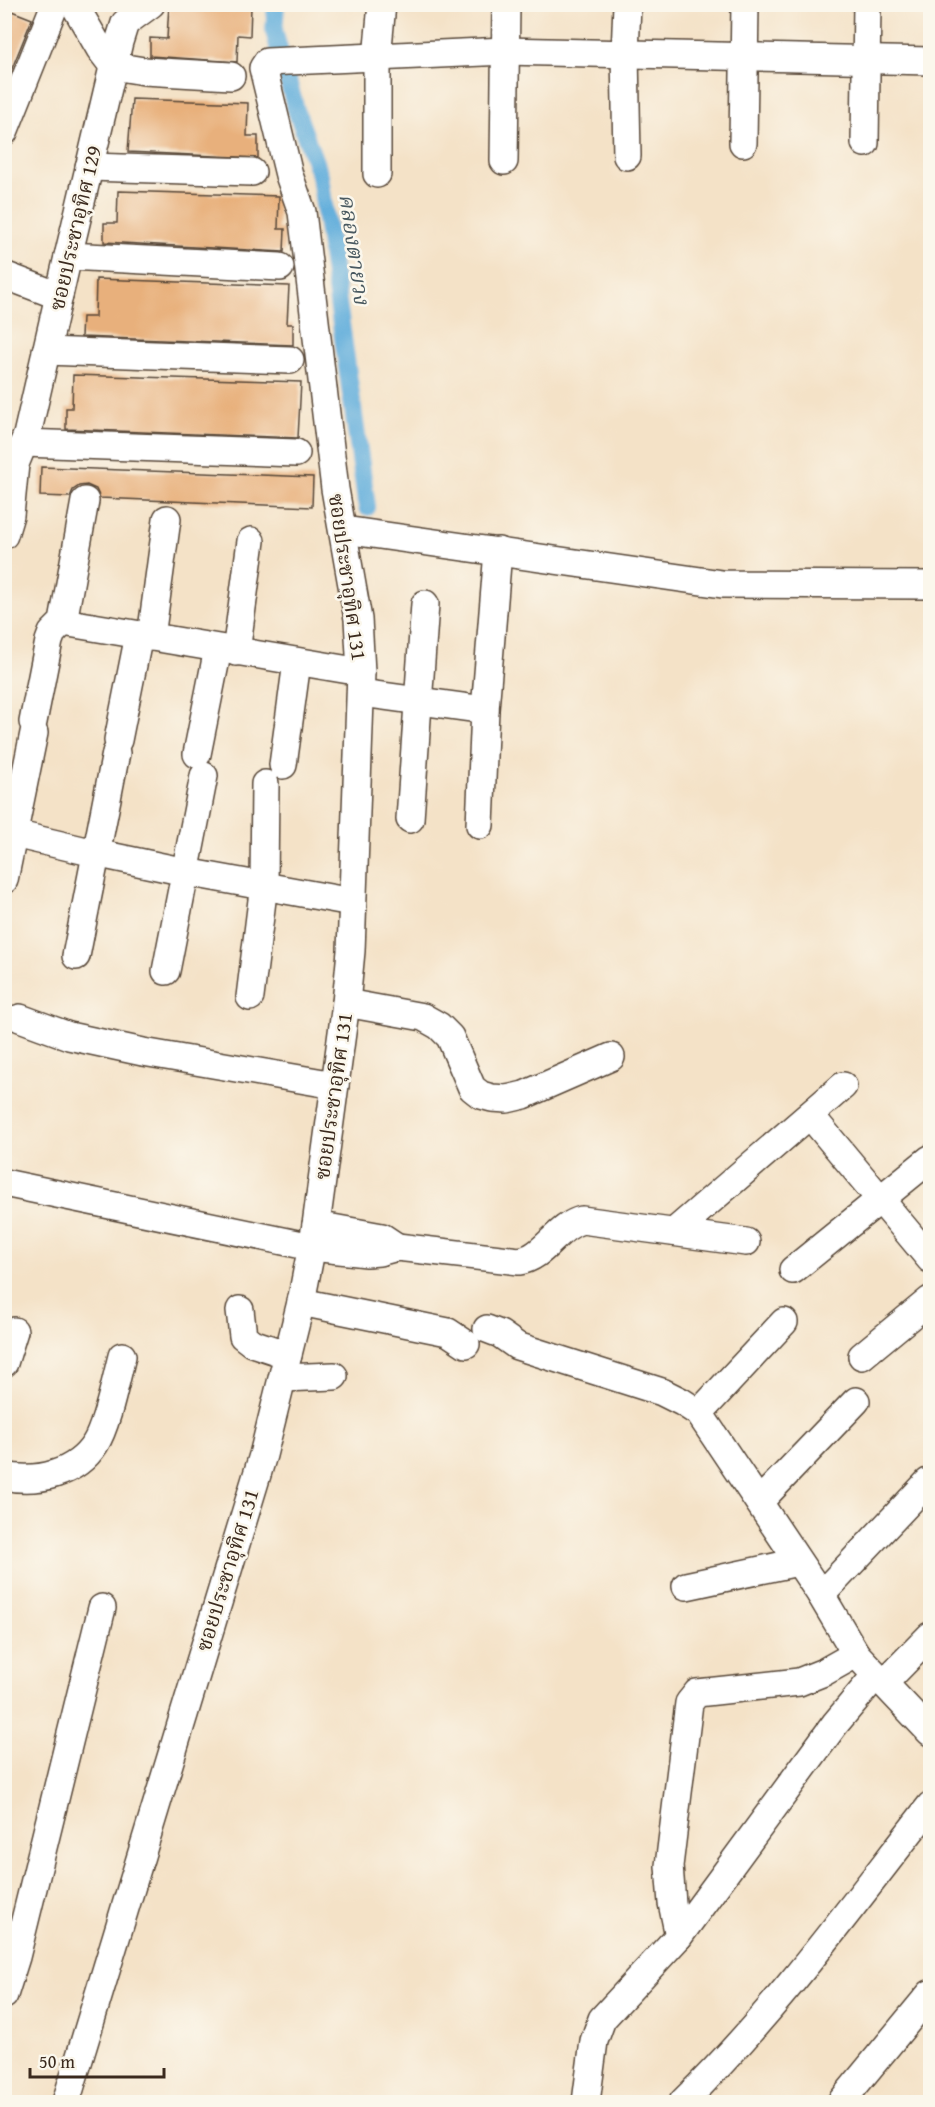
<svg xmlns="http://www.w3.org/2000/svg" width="935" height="2107" font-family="'Gentium Book Plus','Noto Serif Thai',serif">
	<rect width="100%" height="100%" fill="#fbf7ec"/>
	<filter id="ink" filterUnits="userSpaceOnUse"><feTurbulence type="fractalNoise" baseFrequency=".0167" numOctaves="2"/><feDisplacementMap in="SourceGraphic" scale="12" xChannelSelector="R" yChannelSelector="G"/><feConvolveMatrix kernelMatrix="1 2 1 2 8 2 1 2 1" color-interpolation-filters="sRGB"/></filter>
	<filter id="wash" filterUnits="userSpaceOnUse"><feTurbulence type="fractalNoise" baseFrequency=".008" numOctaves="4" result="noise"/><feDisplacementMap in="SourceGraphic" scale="24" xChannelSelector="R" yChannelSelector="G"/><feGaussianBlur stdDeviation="1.35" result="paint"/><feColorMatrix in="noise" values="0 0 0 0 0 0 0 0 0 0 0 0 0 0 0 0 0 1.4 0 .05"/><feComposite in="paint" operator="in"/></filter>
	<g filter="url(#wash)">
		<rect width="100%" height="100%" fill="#f4e2c7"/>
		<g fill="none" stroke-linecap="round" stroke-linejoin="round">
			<path stroke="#63afdc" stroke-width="18" d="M 276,4 L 274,31 L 296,110 L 320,176 L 367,507"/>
		</g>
		<g id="blocks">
			<g fill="#e8b07b">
				<path d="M 169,4 L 251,6 L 250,36 L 238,35 L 237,62 L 150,56 L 150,38 L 167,39 Z"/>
				<path d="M 4,8 L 32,19 L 4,88 Z"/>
				<path d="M 132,99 L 248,103 L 247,136 L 258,136 L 258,158 L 128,152 Z"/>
				<path d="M 118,191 L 279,196 L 278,229 L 285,229 L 284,252 L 104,242 L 104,223 L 117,223 Z"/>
				<path d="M 96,279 L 289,286 L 287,324 L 293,324 L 293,345 L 81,337 L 82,317 L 95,317 Z"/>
				<path d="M 73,375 L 301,382 L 298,438 L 66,429 L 66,408 L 72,408 Z"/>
				<path d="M 41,467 L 313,477 L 312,507 L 100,498 L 96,489 L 87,485 L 79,486 L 73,490 L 70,497 L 40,496 Z"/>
			</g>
		</g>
	</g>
	<g filter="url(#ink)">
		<use href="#blocks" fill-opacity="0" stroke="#574637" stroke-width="1.5"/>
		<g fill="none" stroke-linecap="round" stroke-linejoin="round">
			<g stroke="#574637" stroke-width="30">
				<g id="minor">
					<path d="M 74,4 L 100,49 L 113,66 L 144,71 L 231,76"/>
					<path d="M 4,132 L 55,4"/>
					<path d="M 743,143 L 745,4"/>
					<path d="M 865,143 L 867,4"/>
					<path d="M 627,156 L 625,54 L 627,4"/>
					<path d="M 504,161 L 506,4"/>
					<path d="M 89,167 L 252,172"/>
					<path d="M 377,174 L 377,58 L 382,4"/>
					<path d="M 68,256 L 280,267"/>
					<path d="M 4,275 L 59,296"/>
					<path d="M 46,351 L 290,360"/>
					<path d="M 24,443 L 296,453"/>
					<path d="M 4,479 L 15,464 L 27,435 L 66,265 L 119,42 L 125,23 L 151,4"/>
					<path d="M 344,530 L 722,584 L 930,585"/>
					<path d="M 4,535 L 10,515 L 15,464"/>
					<path d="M 63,622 L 361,672"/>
					<path d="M 151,637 L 167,519"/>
					<path d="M 236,652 L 251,541"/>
					<path d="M 361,693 L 485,710"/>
					<path d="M 33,722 L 49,641 L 52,633 L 63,622 L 85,501"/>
					<path d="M 118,740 L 139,635"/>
					<path d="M 197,754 L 218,649"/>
					<path d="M 283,765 L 297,662"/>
					<path d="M 410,819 L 425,604"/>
					<path d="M 480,825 L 485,710 L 498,551"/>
					<path d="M 14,834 L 95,853 L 186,872 L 352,902"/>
					<path d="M 4,880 L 34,733"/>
					<path d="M 76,956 L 116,753"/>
					<path d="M 166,971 L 204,776"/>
					<path d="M 250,997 L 264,884 L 265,784"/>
					<path d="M 346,1003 L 423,1017 L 439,1026 L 450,1037 L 472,1088 L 481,1095 L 492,1098 L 507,1099 L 524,1095 L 611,1057"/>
					<path d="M 20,1018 L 69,1036 L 143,1052 L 335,1085"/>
					<path d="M 810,1115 L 930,1259"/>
					<path d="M 4,1183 L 312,1247 L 367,1253 L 379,1252 L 397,1247 L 519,1261 C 544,1258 557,1226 582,1220 L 746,1242"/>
					<path d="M 316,1225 L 382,1237 L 397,1247"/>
					<path d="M 674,1232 L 843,1086"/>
					<path d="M 793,1270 L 930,1159"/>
					<path d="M 301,1302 L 448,1332 L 466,1344"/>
					<path d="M 240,1310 L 243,1336 L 252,1343 L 288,1355"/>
					<path d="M 487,1329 L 500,1334 L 517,1346 L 662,1392 L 682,1402 L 699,1413 L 821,1595 L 856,1654 L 930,1732"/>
					<path d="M 862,1356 L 930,1300"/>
					<path d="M 4,1363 L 14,1331"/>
					<path d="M 283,1378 L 334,1376"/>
					<path d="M 699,1413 L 784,1322"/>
					<path d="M 4,1476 C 37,1483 76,1474 95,1444 C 107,1426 116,1379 122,1356"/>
					<path d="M 759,1502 L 856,1401"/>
					<path d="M 686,1586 L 798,1562"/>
					<path d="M 821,1595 L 928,1482"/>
					<path d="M 884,1683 L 930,1636"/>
					<path d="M 679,1936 L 672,1903 L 669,1866 L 689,1703 L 697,1693 L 799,1682 L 824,1672 L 856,1654"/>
					<path d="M 4,1995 L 16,1957 L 102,1608"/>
					<path d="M 66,2102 L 263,1455 L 301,1302 L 316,1225 L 346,1003 L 351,951 L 361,672 L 358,619 L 335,489 L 302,212 L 289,175 L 263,68 L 267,62 L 505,51 L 930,61"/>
					<path d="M 586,2102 L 594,2041 L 602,2019 L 679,1936 L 835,1724 L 876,1675"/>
					<path d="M 683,2102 C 775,2012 851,1907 930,1806"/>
					<path d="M 841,2102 L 930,1994"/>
				</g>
			</g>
			<use href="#minor" stroke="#fff" stroke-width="27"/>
		</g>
	</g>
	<g text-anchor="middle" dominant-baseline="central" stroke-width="5" stroke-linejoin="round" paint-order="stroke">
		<g font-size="21" fill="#3b2a1e" stroke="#fbf7ec">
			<text transform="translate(75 228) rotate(-77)">ซอยประชาอุทิศ 129</text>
			<text transform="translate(348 577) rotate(82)">ซอยประชาอุทิศ 131</text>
			<text transform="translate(333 1096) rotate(-82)">ซอยประชาอุทิศ 131</text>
			<text transform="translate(227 1570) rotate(-73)">ซอยประชาอุทิศ 131</text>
		</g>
		<g font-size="22" font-style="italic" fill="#495960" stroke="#fbf7ec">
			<text transform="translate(355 249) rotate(82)">คลองตายวง</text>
		</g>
	</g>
	<rect width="935" height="2107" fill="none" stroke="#fbf7ec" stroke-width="24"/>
	<path d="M30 2068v9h134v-9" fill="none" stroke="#3b2a1e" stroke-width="3"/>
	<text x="39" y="2068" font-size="18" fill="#3b2a1e" stroke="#fbf7ec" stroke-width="4.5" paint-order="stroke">50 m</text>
</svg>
